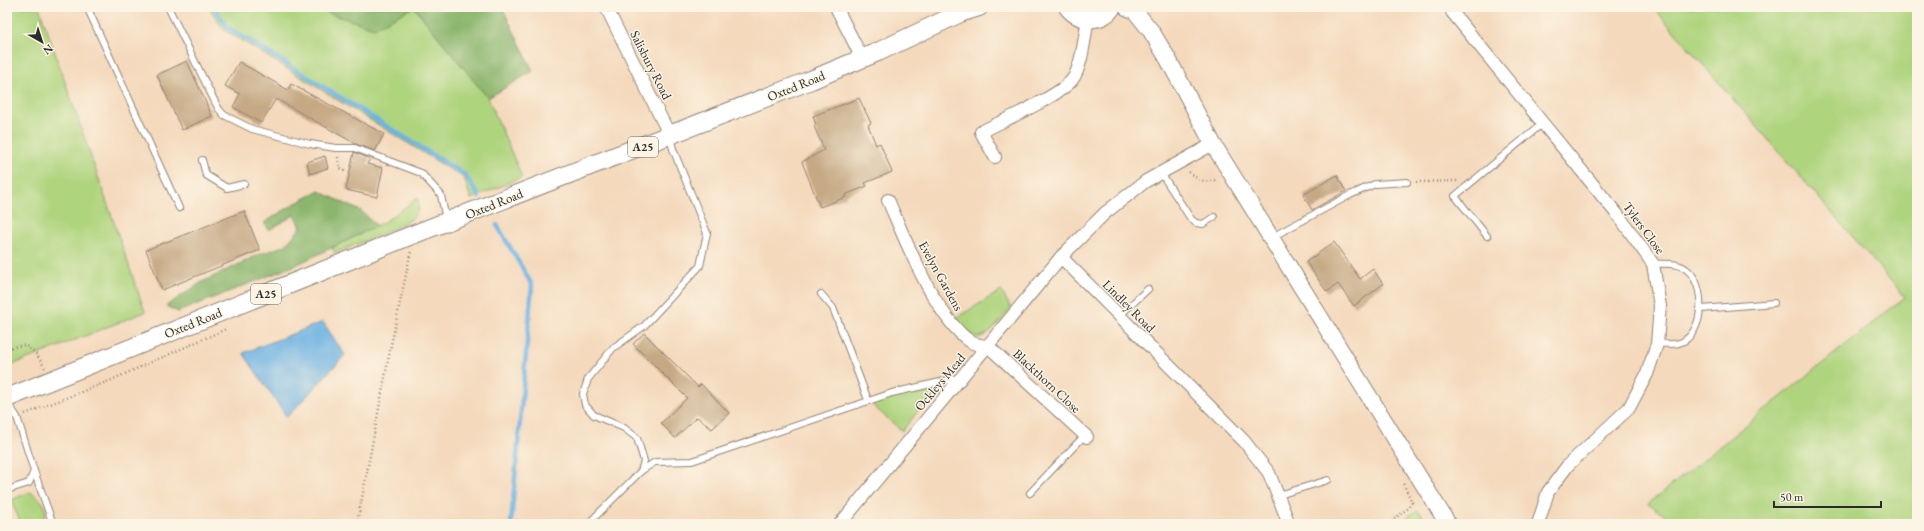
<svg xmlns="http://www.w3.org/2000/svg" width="1924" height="531" font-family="'EB Garamond',serif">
	<rect width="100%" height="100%" fill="#fcf5e5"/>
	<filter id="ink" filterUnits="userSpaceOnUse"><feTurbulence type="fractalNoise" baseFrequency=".025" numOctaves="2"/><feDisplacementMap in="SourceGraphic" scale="8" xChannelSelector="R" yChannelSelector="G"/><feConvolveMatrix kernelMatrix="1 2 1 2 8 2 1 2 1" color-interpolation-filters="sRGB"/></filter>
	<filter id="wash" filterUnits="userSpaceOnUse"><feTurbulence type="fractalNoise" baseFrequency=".012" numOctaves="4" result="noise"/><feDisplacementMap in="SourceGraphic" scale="16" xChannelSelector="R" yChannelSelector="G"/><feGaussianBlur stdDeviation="0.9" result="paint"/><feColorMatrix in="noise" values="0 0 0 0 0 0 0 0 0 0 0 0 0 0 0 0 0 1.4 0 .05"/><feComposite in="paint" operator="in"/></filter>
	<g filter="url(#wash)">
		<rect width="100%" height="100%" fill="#f4d9bc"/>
		<g fill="#afd47e" stroke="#6d8054">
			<path d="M 7,7 L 39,7 L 145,312 L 7,367 Z"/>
			<path d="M 209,7 L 329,7 L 325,11 L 374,28 L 414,7 L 488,98 L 522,177 L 471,199 L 464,178 L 223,29 Z"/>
			<path d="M 1653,7 L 1917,7 L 1917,524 L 1677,524 L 1648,504 L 1905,297 Z"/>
			<path d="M 418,198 C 419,205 419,210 415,216 C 408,225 349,247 335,253 L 332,248 L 384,222 Z"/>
			<path d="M 1001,291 L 1011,308 C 1004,316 986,343 973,336 C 967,333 960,324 954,319 Z"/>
			<path d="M 940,384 L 902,431 L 871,404 Z"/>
			<path d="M 30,492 C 45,502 49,507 42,524 L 21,524 L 11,500 Z"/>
			<path d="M 1416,511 L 1420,512 L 1427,524 L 1398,524 Z"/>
		</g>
		<g fill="#8bb66d" stroke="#5b704c">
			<path d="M 329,7 L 414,7 L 374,28 L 325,12 Z"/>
			<path d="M 414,7 L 502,7 L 533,71 L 488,98 Z"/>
			<path d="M 319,191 L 361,211 L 377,226 L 296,265 L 178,312 L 166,306 L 202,282 L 258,255 L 286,245 L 301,227 L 294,215 L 269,230 L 264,223 L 294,204 Z"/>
		</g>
		<path fill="#6db2e3" stroke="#4c6e87" d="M 323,322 L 345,355 L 287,417 L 243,353 Z"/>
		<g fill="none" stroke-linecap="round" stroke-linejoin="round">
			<g stroke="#6db2e3" stroke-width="4.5">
				<path d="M 214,7 L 227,27 L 465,175 L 479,197"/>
				<path d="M 497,225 L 532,285 L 511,524"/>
			</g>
		</g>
		<g id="blocks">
			<g fill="#c6a984">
				<path d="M 187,61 L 212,116 L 182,130 L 157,75 Z"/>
				<path d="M 239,62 L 288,90 L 291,84 L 384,134 L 375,151 L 356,144 L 276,99 L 261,123 L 233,107 L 240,94 L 225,86 Z"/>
				<path d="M 859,98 L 871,123 L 868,125 L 876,145 L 880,143 L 892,172 L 865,183 L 867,186 L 845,195 L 846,197 L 820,207 L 802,162 L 824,150 L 814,126 L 816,125 L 813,116 Z"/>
				<path d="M 354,152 L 370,159 L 367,164 L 383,168 L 377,197 L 346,190 Z"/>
				<path d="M 325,156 L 328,168 L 310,174 L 307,162 Z"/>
				<path d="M 1337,175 L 1346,191 L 1312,210 L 1303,195 Z"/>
				<path d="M 244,211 L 260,250 L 162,290 L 146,250 Z"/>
				<path d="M 1334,242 L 1360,279 L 1373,269 L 1383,284 L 1354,306 L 1338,284 L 1327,292 L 1306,262 Z"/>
				<path d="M 644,333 L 698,387 L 701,384 L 729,413 L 712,429 L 697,417 L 675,438 L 661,423 L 687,398 L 633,344 Z"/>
			</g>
		</g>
	</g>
	<g filter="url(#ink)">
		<use href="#blocks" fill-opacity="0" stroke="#908274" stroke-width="1"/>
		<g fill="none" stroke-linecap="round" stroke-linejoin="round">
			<g stroke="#908274" stroke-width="8">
				<g id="lane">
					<path d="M 87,7 L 179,208"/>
					<path d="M 168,7 L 218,108 L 224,115 L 252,129 L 310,144 L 336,148 L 355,148 L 421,173 L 441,195 L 446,220"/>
					<path d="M 202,160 L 206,175 L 227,188 L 244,184"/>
					<path d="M 1161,173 L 1191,219 L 1196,223 L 1203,224 L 1214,217"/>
					<path d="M 1487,236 L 1455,196 L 1543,123"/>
					<path d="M 1272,237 L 1350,195 L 1375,184 L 1407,182"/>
					<path d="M 1653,264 C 1664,264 1677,262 1686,269 C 1707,284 1705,335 1679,343 C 1673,345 1664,343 1657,344"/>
					<path d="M 821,294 L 833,308 L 868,400"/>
					<path d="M 1701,309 L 1774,303"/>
					<path d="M 1119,316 L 1148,289"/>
					<path d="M 7,402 L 17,417 L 34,471 L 29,483 L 7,490"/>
					<path d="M 34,471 L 53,524"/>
					<path d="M 641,471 L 644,461 L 637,438 L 624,428 L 594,415 L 585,405 L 583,394 L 588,379 L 613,348 L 644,326 L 700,266 L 707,233 L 673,149 L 670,137"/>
					<path d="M 1030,493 L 1085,435"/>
					<path d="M 1279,495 L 1328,480"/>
					<path d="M 588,524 L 641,471 L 655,462 L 692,461 L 892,393 L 958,378"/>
				</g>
			</g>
			<g stroke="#908274" stroke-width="14">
				<g id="street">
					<path d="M 606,7 L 670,136"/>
					<path d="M 836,7 L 862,58"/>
					<path d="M 1452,12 L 1621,219 L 1653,264 L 1660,306 L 1657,344 L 1647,374 L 1629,408 L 1568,465 L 1548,492 L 1538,524"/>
					<path d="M 1213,144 L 1146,181 L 1105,213 L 1061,257 L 1244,441 L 1269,473 L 1289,524"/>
					<path d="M 995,157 L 981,132 C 1002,121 1058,97 1072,80 C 1082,68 1085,34 1088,18"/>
					<path d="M 888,200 C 906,241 935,317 971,342 C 976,345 983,345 989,347 L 1087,437"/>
					<path d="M 840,524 L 1061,257"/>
				</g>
			</g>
			<g stroke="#908274" stroke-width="18">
				<path id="secondary" d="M 1126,7 L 1135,11 L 1151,31 L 1168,59 L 1213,144 L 1448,524"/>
			</g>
			<g stroke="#908274" stroke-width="20">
				<g id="primary">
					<path d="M 1068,7 C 1079,21 1102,23 1112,7"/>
					<path d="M 7,398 L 412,235 L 811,80 L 880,51 L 960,13 L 979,7"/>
				</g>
			</g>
			<g stroke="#908274" stroke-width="2.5" stroke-dasharray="1 3" stroke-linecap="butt">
				<path d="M 338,157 L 340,168 L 347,173"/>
				<path d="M 1189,172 C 1198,180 1205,184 1218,179"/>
				<path d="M 1416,182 L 1457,181"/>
				<path d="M 7,348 L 25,345 L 37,355 L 45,368"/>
				<path d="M 25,414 L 109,381 L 226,329"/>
				<path d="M 357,524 L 392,340 L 411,251"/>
				<path d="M 1388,524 L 1407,509 L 1412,502 L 1402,481"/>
				<path d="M 1635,524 L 1639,524"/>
			</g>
			<use href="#lane" stroke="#fff" stroke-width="6"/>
			<use href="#street" stroke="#fff" stroke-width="12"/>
			<use href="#secondary" stroke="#fff" stroke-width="16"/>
			<use href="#primary" stroke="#fff" stroke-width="18"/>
		</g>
	</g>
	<g text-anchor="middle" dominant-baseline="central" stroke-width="3" stroke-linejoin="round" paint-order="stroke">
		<g fill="#fcf5e5" stroke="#6a6863" stroke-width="1">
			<rect x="628" y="137" width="30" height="20" rx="3"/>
			<rect x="251" y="284" width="30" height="20" rx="3"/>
		</g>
		<g font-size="12" font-weight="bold" fill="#2b2b2b">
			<text x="643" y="147">A25</text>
			<text x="266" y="294">A25</text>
		</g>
		<g font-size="13" fill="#2b2b2b" stroke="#fcf5e5">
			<text transform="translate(651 65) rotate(63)">Salisbury Road</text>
			<text transform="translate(796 86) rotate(-22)">Oxted Road</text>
			<text transform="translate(494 204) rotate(-22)">Oxted Road</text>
			<text transform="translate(1644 228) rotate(54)">Tylers Close</text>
			<text transform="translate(941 276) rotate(61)">Evelyn Gardens</text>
			<text transform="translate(1129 306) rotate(45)">Lindley Road</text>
			<text transform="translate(193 323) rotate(-22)">Oxted Road</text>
			<text transform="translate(1047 381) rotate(43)">Blackthorn Close</text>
			<text transform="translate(940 382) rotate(-50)">Ockleys Mead</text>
		</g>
	</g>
	<rect width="1924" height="531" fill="none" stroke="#fcf5e5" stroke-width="24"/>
	<g transform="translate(42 42) rotate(141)" stroke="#fcf5e5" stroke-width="3" paint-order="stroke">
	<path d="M0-3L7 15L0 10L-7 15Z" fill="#2b2b2b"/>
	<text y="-6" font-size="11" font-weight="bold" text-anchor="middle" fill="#2b2b2b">N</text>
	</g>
	<path d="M1774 501v6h107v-6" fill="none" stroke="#2b2b2b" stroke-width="2"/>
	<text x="1780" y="501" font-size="12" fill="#2b2b2b" stroke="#fcf5e5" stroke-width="3" paint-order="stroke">50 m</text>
</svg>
